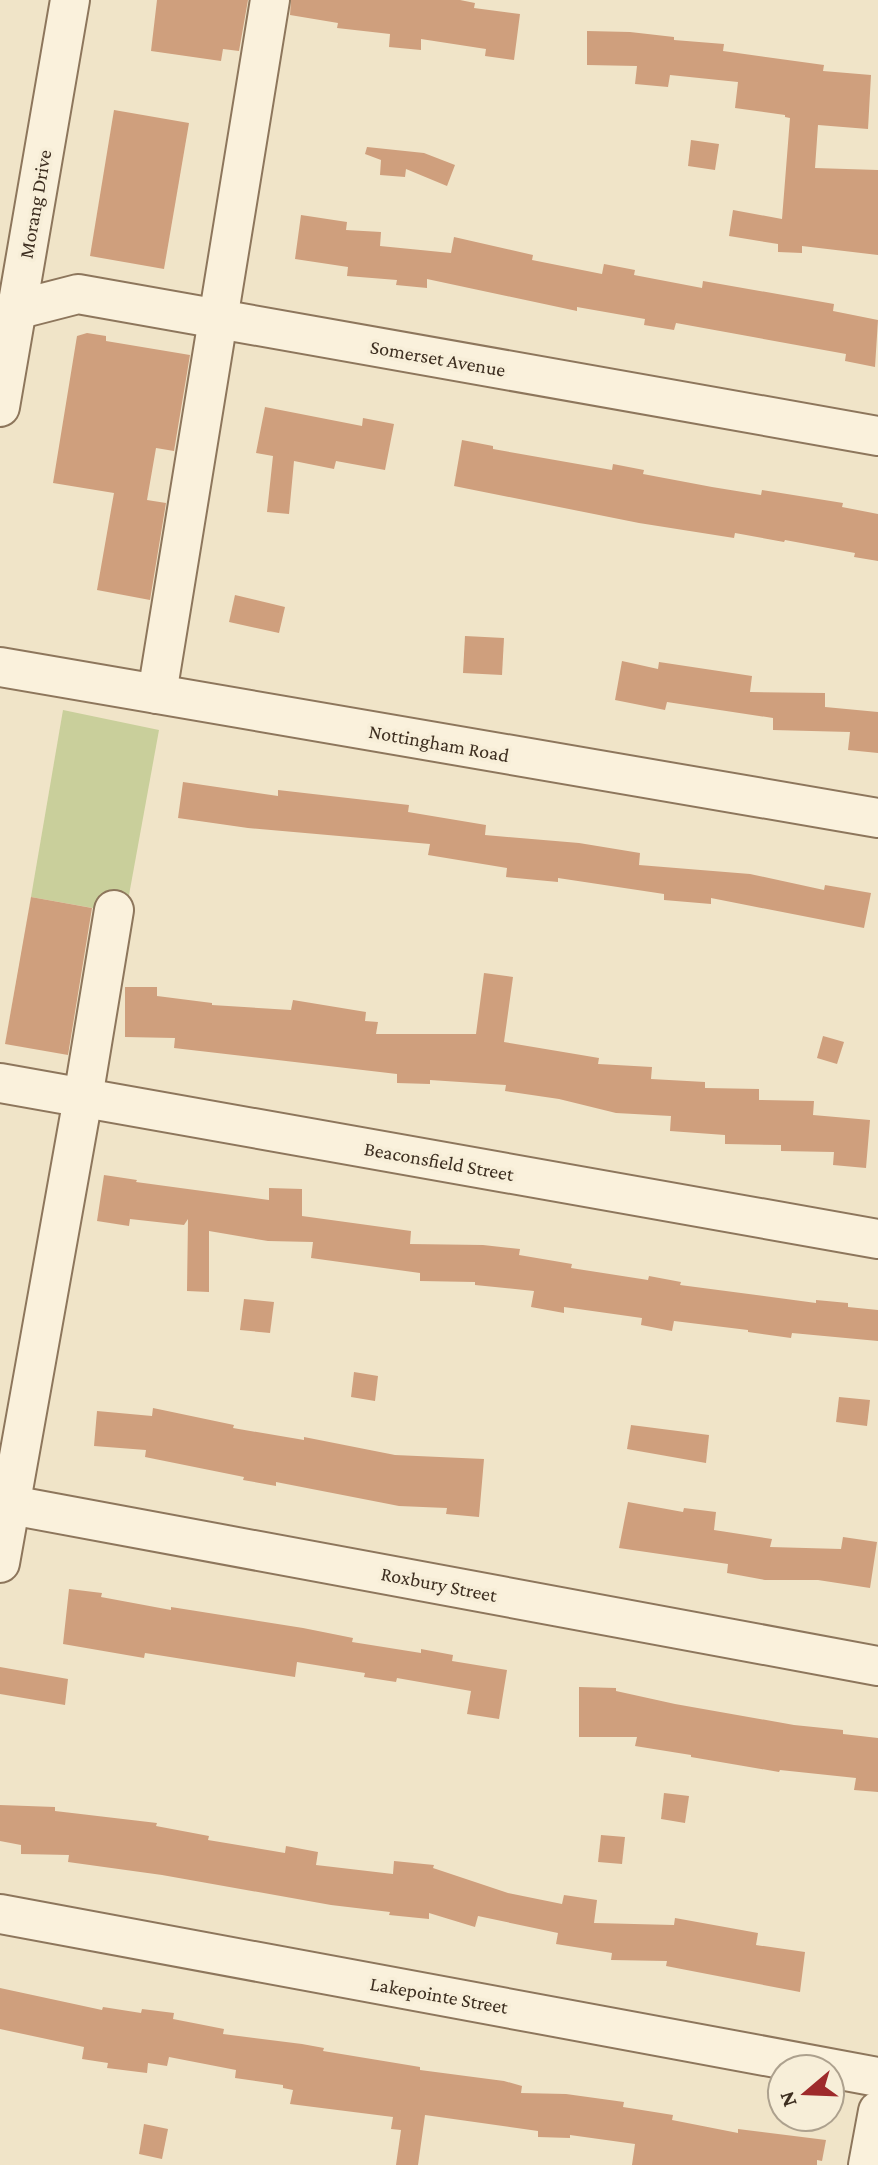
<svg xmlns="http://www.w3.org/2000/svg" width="878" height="2165" font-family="'Crimson Pro',serif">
	<rect width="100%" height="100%" fill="#f0e4c8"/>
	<path fill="#c9cf9b" d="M 63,710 L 159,730 L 127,906 L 104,910 L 31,897 Z"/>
	<g fill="#cf9f7d">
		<path d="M 157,0 L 248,0 L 239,51 L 223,49 L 221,61 L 151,51 Z"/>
		<path d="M 291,0 L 460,0 L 475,3 L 474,8 L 520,14 L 514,60 L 485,56 L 486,49 L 421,39 L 421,50 L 389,47 L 390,34 L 337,28 L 338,23 L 290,15 Z"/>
		<path d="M 587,31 L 630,32 L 674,37 L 674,40 L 724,44 L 723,51 L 824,65 L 823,71 L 871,75 L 868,129 L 818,125 L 815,168 L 878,170 L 878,255 L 802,246 L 802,253 L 778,252 L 778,244 L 729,236 L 733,210 L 782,219 L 790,118 L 785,117 L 785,115 L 735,108 L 738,82 L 670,75 L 668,87 L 635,84 L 637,66 L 587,65 Z"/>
		<path d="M 114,110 L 189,123 L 164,269 L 90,256 Z"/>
		<path d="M 691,140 L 719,144 L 715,170 L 688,166 Z"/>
		<path d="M 367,147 L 424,153 L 455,165 L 447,186 L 406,169 L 405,177 L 380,175 L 381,160 L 365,154 Z"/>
		<path d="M 301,215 L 347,222 L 346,230 L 381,232 L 380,246 L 451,253 L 454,237 L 533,255 L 532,260 L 602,274 L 604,264 L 635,270 L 634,275 L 702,288 L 703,281 L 834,304 L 833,311 L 878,320 L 875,367 L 845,361 L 846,354 L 676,323 L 674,330 L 644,325 L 645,319 L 577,307 L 577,311 L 427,279 L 427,288 L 396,285 L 397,280 L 347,276 L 348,267 L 295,259 Z"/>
		<path d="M 87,333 L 106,336 L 106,341 L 190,355 L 174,451 L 156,448 L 147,500 L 166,503 L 150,600 L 97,590 L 114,493 L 53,483 L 77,336 Z"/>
		<path d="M 265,407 L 362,426 L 363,418 L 394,424 L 385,470 L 336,461 L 334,469 L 294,461 L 289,514 L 267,512 L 273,456 L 256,453 Z"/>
		<path d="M 462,440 L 493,446 L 493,449 L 612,470 L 613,464 L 644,470 L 643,474 L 712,487 L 761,495 L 762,490 L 843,503 L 842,507 L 878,514 L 878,561 L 854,557 L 855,553 L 785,540 L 784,542 L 735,533 L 734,538 L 639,523 L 454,486 Z"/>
		<path d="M 235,595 L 285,607 L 279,633 L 229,622 Z"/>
		<path d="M 465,636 L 504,638 L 502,675 L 463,673 Z"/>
		<path d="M 622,661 L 658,669 L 659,662 L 752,676 L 750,692 L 825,693 L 825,707 L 878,712 L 878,753 L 848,750 L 850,732 L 773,730 L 773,718 L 667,702 L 665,710 L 615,700 Z"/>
		<path d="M 183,782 L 278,796 L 278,790 L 409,805 L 408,812 L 486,825 L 485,835 L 579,843 L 640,853 L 639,865 L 750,874 L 824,890 L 825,885 L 871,893 L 864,928 L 711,898 L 711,904 L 664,900 L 664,894 L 558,878 L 558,882 L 506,877 L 507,868 L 428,855 L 430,844 L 248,828 L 178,818 Z"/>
		<path d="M 31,897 L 92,908 L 68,1055 L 5,1044 Z"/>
		<path d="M 484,973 L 513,977 L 504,1042 L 599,1058 L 598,1064 L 652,1067 L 651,1079 L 705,1082 L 705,1088 L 759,1089 L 759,1100 L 814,1101 L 813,1115 L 870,1120 L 866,1168 L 833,1165 L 834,1152 L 781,1151 L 781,1145 L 725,1144 L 725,1135 L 670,1131 L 671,1116 L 616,1113 L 559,1099 L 505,1091 L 506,1085 L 430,1080 L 430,1084 L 397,1083 L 397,1074 L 174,1048 L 175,1038 L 125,1037 L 125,987 L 157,987 L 157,996 L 212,1003 L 212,1005 L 291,1010 L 293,1000 L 366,1012 L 365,1021 L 378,1022 L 376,1034 L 476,1034 Z"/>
		<path d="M 823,1036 L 844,1042 L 837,1064 L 817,1058 Z"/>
		<path d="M 104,1175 L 137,1180 L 136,1182 L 269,1200 L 269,1188 L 302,1189 L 302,1216 L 411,1231 L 410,1244 L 483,1245 L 520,1249 L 519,1255 L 572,1264 L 571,1268 L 648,1280 L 649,1276 L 681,1282 L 680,1285 L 816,1303 L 816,1300 L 848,1303 L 848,1307 L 878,1310 L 878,1341 L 792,1333 L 791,1338 L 748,1332 L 748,1330 L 674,1321 L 672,1331 L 641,1325 L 642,1318 L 564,1307 L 564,1313 L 531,1307 L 534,1291 L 475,1285 L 475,1282 L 420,1281 L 420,1273 L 311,1258 L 313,1242 L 268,1241 L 209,1231 L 209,1292 L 187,1291 L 188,1219 L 184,1225 L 130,1219 L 129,1226 L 97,1221 Z"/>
		<path d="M 244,1299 L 274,1302 L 270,1333 L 240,1330 Z"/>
		<path d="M 354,1372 L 378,1376 L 375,1401 L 351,1397 Z"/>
		<path d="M 839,1397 L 870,1400 L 867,1426 L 836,1422 Z"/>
		<path d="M 153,1408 L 234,1425 L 233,1428 L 304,1440 L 304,1437 L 395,1455 L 484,1459 L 479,1517 L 446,1514 L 447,1508 L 399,1506 L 276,1482 L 276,1486 L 243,1480 L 244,1477 L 145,1457 L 146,1450 L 94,1446 L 97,1411 L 152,1416 Z"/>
		<path d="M 631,1425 L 709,1435 L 706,1463 L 627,1449 Z"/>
		<path d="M 628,1502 L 683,1512 L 684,1508 L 716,1512 L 714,1530 L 772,1539 L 770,1547 L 841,1549 L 843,1537 L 877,1542 L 870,1588 L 818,1580 L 765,1580 L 727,1573 L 728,1564 L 619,1548 Z"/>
		<path d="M 69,1589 L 102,1593 L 101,1597 L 171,1610 L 171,1607 L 303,1628 L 353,1638 L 352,1642 L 421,1653 L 421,1649 L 453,1655 L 452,1661 L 507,1670 L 499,1719 L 467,1714 L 471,1691 L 397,1678 L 396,1682 L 364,1677 L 365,1673 L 297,1662 L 295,1677 L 145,1653 L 144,1658 L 63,1644 Z"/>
		<path d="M 0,1667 L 68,1679 L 65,1705 L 0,1694 Z"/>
		<path d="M 579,1687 L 616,1688 L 616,1691 L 675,1704 L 794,1725 L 843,1730 L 843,1734 L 878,1738 L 878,1792 L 854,1790 L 856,1778 L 780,1770 L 779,1772 L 691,1757 L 691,1755 L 635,1746 L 637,1737 L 579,1737 Z"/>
		<path d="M 664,1793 L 689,1796 L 685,1823 L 661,1819 Z"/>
		<path d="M 0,1805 L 55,1807 L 55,1811 L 157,1823 L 156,1826 L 209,1836 L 208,1840 L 285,1853 L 286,1846 L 318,1852 L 316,1865 L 393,1874 L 394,1861 L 434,1865 L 433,1868 L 508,1893 L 562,1904 L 564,1895 L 597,1900 L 594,1923 L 674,1925 L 675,1918 L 758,1933 L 756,1945 L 805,1952 L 800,1992 L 666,1966 L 667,1961 L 611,1960 L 612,1953 L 556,1944 L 558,1933 L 478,1916 L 475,1927 L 429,1913 L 429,1919 L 389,1915 L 390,1912 L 331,1905 L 162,1875 L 68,1862 L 69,1855 L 21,1854 L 21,1845 L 0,1841 Z"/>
		<path d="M 601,1835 L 625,1837 L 622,1864 L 598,1862 Z"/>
		<path d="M 0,1988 L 102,2010 L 103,2007 L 141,2013 L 142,2009 L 174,2013 L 173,2019 L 224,2029 L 223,2034 L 302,2044 L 324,2048 L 323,2051 L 420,2067 L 420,2070 L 504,2081 L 522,2086 L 521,2093 L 566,2094 L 624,2102 L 623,2107 L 673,2115 L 672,2120 L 738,2133 L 738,2129 L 826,2140 L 822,2161 L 817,2160 L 817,2165 L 632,2165 L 635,2144 L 570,2135 L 570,2138 L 538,2137 L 538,2131 L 425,2115 L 418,2165 L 396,2165 L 401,2130 L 391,2129 L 393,2117 L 290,2104 L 293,2090 L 283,2088 L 283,2085 L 235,2078 L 236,2070 L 169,2057 L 167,2066 L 148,2063 L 147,2073 L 107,2068 L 108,2063 L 82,2059 L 84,2047 L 0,2029 Z"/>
		<path d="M 144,2124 L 168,2129 L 162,2159 L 139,2154 Z"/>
	</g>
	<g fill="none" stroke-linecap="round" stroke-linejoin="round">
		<g stroke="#8d765c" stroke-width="42">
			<g id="minor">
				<path d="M 0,314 L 78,294 L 878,436"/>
				<path d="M 0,407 L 70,0"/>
				<path d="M 0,667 L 878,818"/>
				<path d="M 157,694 L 270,0"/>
				<path d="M 0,1083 L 878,1239"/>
				<path d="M 0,1503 L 878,1666"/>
				<path d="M 0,1563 L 83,1098 L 114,910"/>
				<path d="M 0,1914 L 878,2077"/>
				<path d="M 868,2165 L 878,2111"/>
			</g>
		</g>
		<use href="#minor" stroke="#faf1dc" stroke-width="38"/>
	</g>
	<g text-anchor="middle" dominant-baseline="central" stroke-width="7" stroke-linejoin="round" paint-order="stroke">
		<g font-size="20" fill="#3d2e20" stroke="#f7eed8">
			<text transform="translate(35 204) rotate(-80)">Morang Drive</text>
			<text transform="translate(438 358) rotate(10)">Somerset Avenue</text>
			<text transform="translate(439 743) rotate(10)">Nottingham Road</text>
			<text transform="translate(439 1161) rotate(10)">Beaconsfield Street</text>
			<text transform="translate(439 1584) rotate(11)">Roxbury Street</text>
			<text transform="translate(439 1995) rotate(10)">Lakepointe Street</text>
		</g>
	</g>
	<g transform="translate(806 2093) rotate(251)"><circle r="38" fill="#f7eed8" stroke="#ada18e" stroke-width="2"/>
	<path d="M0-6L14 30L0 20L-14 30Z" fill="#9e2a2b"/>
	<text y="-12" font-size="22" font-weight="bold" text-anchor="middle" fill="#3d2e20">N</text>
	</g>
</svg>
